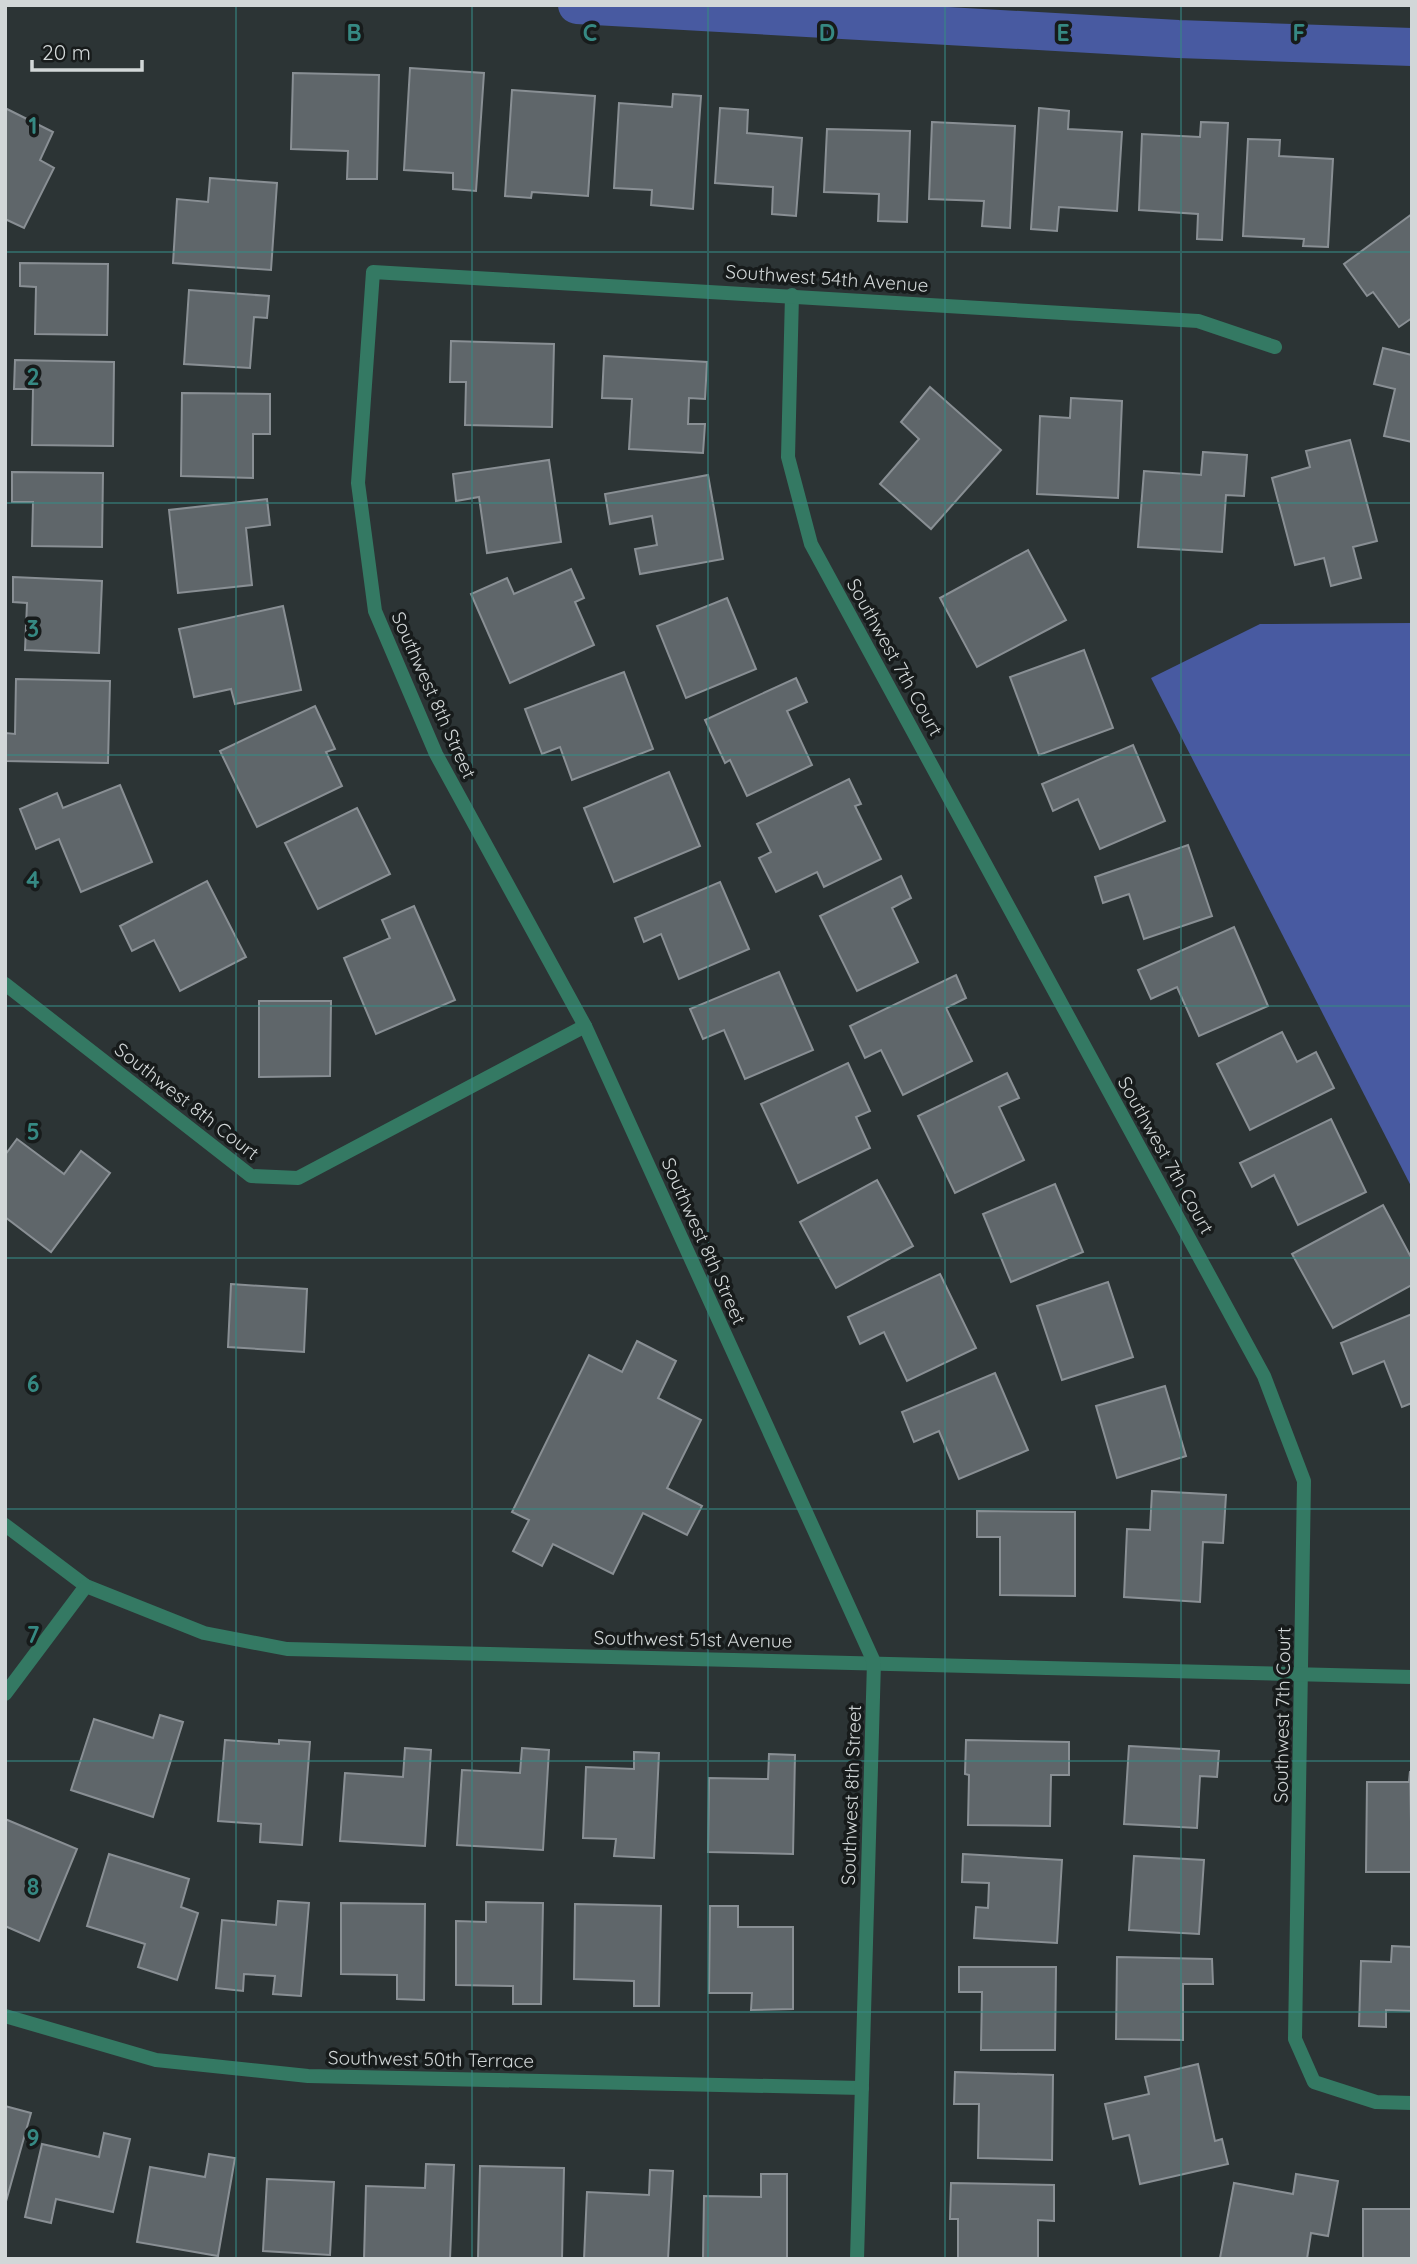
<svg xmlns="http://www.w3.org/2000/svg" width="1417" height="2264" font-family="Quicksand,sans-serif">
	<rect width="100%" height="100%" fill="#2c3435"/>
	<path fill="#485aa1" d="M 1412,623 L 1412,1188 L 1151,678 L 1260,624 Z"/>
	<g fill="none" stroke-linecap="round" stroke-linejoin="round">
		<path stroke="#485aa1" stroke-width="38" d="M 577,5 L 1178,39 L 1412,47"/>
	</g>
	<g fill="#5f666a" stroke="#898f94" stroke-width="2">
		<path d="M 410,68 L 484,73 L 476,191 L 453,189 L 453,173 L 404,170 Z"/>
		<path d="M 293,73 L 379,75 L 377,179 L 347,179 L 348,151 L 291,149 Z"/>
		<path d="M 512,90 L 595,96 L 588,196 L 532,192 L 531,198 L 505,196 Z"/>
		<path d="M 673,94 L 701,96 L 693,209 L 651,205 L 652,190 L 614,188 L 619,103 L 672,107 Z"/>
		<path d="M 5,108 L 53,132 L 40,160 L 54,168 L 24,228 L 5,219 Z"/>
		<path d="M 720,108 L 748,110 L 747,133 L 802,138 L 796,216 L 772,214 L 773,187 L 715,183 Z"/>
		<path d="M 1039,108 L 1069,111 L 1068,129 L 1122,132 L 1117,211 L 1059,207 L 1057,231 L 1031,229 Z"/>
		<path d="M 932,122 L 1015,126 L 1010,228 L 982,226 L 984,201 L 929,199 Z"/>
		<path d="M 1201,122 L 1228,123 L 1222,240 L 1197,239 L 1198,214 L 1139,210 L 1142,134 L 1200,137 Z"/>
		<path d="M 827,129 L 910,131 L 907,222 L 878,221 L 879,194 L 824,192 Z"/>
		<path d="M 1248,139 L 1280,140 L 1279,156 L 1333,159 L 1328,247 L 1303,246 L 1304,239 L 1243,236 Z"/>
		<path d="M 210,178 L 277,183 L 271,270 L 173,263 L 177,199 L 208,202 Z"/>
		<path d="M 1412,214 L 1412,318 L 1399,327 L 1373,292 L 1367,296 L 1344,264 Z"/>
		<path d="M 20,263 L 108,264 L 107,335 L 35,334 L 36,287 L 20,286 Z"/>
		<path d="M 189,290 L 269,296 L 267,318 L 254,317 L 250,368 L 184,364 Z"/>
		<path d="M 451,341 L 554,344 L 552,427 L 465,425 L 466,382 L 450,382 Z"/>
		<path d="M 1383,348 L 1412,355 L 1412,442 L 1384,436 L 1395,389 L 1374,384 Z"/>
		<path d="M 604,356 L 707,362 L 705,399 L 689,398 L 688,424 L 705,424 L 703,453 L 629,449 L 632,399 L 602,398 Z"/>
		<path d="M 15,360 L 114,362 L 113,446 L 32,445 L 33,389 L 14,389 Z"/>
		<path d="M 930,387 L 1001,450 L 931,529 L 880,484 L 919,439 L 901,422 Z"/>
		<path d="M 182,393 L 270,394 L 270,434 L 253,434 L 253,478 L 181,476 Z"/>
		<path d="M 1071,398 L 1122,401 L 1118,498 L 1037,494 L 1040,416 L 1070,418 Z"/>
		<path d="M 1350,440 L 1377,541 L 1353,547 L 1361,578 L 1331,586 L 1324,558 L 1295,565 L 1272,478 L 1310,467 L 1306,451 Z"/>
		<path d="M 1203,452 L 1247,455 L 1244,496 L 1226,495 L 1222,552 L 1138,547 L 1144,471 L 1201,475 Z"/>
		<path d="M 549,460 L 561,542 L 487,553 L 479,497 L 456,501 L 453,474 Z"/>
		<path d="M 12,472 L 103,473 L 102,547 L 32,546 L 33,502 L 12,502 Z"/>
		<path d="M 708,475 L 723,559 L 640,574 L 635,549 L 657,545 L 652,516 L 610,524 L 605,494 Z"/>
		<path d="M 267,499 L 270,525 L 246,528 L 252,585 L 178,593 L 169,510 Z"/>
		<path d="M 1028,550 L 1066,620 L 977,667 L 940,598 Z"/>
		<path d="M 571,569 L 584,598 L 575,602 L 594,645 L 510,683 L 471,594 L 507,578 L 514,594 Z"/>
		<path d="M 13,577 L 102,581 L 99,653 L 25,650 L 27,603 L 13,602 Z"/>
		<path d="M 727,598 L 756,669 L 686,698 L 657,626 Z"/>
		<path d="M 283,606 L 301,690 L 235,704 L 231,689 L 194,697 L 179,629 Z"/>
		<path d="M 1084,650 L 1113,728 L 1039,755 L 1010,677 Z"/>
		<path d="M 624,672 L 653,749 L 572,780 L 560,747 L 542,754 L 525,709 Z"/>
		<path d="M 796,678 L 807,702 L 787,711 L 812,765 L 747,796 L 730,760 L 725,763 L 705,720 Z"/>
		<path d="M 16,679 L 110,681 L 108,763 L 5,761 L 6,733 L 15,734 Z"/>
		<path d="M 315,706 L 335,749 L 326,752 L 342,786 L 257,827 L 220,751 Z"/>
		<path d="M 1133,745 L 1165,821 L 1100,849 L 1078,799 L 1053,811 L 1042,784 Z"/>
		<path d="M 669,772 L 700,846 L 614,882 L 584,808 Z"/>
		<path d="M 849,779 L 861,804 L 855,806 L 881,859 L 824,887 L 817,872 L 776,892 L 759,858 L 771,852 L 757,824 Z"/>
		<path d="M 120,785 L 152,862 L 81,892 L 59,839 L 36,849 L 20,809 L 57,793 L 63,808 Z"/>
		<path d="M 357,808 L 390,874 L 318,909 L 285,843 Z"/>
		<path d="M 1188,845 L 1212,916 L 1144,939 L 1129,894 L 1103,903 L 1095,877 Z"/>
		<path d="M 901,876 L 911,898 L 892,908 L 918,962 L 857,991 L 820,916 Z"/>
		<path d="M 207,881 L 246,957 L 180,991 L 154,940 L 132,951 L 120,926 Z"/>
		<path d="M 720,882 L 749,949 L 679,979 L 661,934 L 644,942 L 635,918 Z"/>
		<path d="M 414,906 L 455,1000 L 376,1034 L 344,958 L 390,938 L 382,920 Z"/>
		<path d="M 1234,927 L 1268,1006 L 1199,1036 L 1177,987 L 1151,999 L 1138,970 Z"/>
		<path d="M 779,972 L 813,1050 L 745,1079 L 724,1030 L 703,1039 L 690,1009 Z"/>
		<path d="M 956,975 L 966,998 L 946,1008 L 972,1061 L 903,1095 L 881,1050 L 865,1058 L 850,1026 Z"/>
		<path d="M 259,1001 L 331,1001 L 330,1076 L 259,1077 Z"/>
		<path d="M 1282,1032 L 1297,1062 L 1316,1052 L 1334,1088 L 1250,1130 L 1217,1064 Z"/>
		<path d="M 848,1063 L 870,1111 L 856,1117 L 870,1148 L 798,1183 L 761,1104 Z"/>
		<path d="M 1007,1073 L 1019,1098 L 999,1107 L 1024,1160 L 955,1193 L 918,1116 Z"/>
		<path d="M 1331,1119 L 1366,1192 L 1298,1225 L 1274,1175 L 1252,1187 L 1240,1163 Z"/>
		<path d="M 17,1139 L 64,1174 L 81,1151 L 110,1173 L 51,1252 L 5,1217 L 5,1155 Z"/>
		<path d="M 877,1180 L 913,1246 L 836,1288 L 800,1222 Z"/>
		<path d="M 1055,1184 L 1083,1252 L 1011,1282 L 983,1214 Z"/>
		<path d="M 1383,1205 L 1412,1259 L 1412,1285 L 1333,1328 L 1292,1254 Z"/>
		<path d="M 940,1274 L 976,1348 L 907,1381 L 884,1332 L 860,1344 L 848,1317 Z"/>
		<path d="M 1108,1282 L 1133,1357 L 1062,1380 L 1037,1306 Z"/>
		<path d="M 231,1284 L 307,1289 L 304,1352 L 228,1347 Z"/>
		<path d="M 1412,1314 L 1412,1403 L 1402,1407 L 1384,1361 L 1353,1374 L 1341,1343 Z"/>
		<path d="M 637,1341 L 676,1361 L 658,1398 L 701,1420 L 667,1488 L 702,1506 L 687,1535 L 643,1513 L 613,1574 L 553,1544 L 542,1566 L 513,1551 L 529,1520 L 512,1512 L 589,1355 L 622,1372 Z"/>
		<path d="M 995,1373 L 1028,1450 L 959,1479 L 939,1431 L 914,1442 L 902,1412 Z"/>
		<path d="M 1165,1386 L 1186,1456 L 1117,1478 L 1096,1406 Z"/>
		<path d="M 1152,1491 L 1226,1495 L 1223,1543 L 1203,1542 L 1200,1602 L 1124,1597 L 1127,1529 L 1150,1530 Z"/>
		<path d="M 977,1511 L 1075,1512 L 1075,1596 L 1000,1595 L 1000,1537 L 977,1537 Z"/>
		<path d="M 160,1715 L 183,1722 L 153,1817 L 71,1790 L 94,1719 L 153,1738 Z"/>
		<path d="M 225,1740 L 279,1744 L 279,1740 L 310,1742 L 302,1845 L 260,1842 L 261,1824 L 218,1821 Z"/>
		<path d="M 966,1740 L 1069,1742 L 1069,1775 L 1051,1775 L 1050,1826 L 968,1825 L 969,1775 L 965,1774 Z"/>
		<path d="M 1129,1746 L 1219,1751 L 1217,1777 L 1200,1776 L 1197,1828 L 1124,1824 Z"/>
		<path d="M 405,1748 L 431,1750 L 425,1846 L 340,1841 L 345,1773 L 403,1777 Z"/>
		<path d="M 522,1748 L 549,1750 L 543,1850 L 457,1845 L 462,1770 L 520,1773 Z"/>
		<path d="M 634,1752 L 659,1753 L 654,1858 L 614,1856 L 616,1839 L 583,1838 L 586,1767 L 634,1769 Z"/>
		<path d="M 769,1754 L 795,1755 L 793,1854 L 708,1852 L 709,1778 L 768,1779 Z"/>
		<path d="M 1410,1771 L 1412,1872 L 1366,1872 L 1367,1782 L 1409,1782 Z"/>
		<path d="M 5,1819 L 77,1849 L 39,1941 L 5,1926 Z"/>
		<path d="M 109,1854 L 189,1879 L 181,1907 L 198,1913 L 177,1980 L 138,1967 L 145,1944 L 87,1926 Z"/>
		<path d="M 963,1854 L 1062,1860 L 1057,1943 L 974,1938 L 976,1907 L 988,1908 L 989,1883 L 962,1882 Z"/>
		<path d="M 1134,1856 L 1204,1860 L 1199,1934 L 1129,1930 Z"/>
		<path d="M 278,1901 L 309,1903 L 301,1996 L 273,1994 L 275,1976 L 244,1974 L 243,1991 L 216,1988 L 222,1920 L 276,1925 Z"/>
		<path d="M 486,1902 L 543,1903 L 541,2004 L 513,2004 L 513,1986 L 456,1985 L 456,1921 L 486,1922 Z"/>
		<path d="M 341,1903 L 425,1904 L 424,2000 L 397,1999 L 397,1975 L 341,1974 Z"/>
		<path d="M 575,1904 L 661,1906 L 659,2006 L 634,2006 L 634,1981 L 574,1979 Z"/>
		<path d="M 710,1906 L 738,1906 L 738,1927 L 793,1927 L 793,2009 L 751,2010 L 752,1993 L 709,1993 Z"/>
		<path d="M 1392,1946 L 1412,1947 L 1412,2011 L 1386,2010 L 1386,2027 L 1359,2026 L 1361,1961 L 1391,1962 Z"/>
		<path d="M 1117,1957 L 1212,1959 L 1213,1984 L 1183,1984 L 1183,2040 L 1116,2039 Z"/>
		<path d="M 959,1967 L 1056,1967 L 1055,2050 L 981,2050 L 982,1992 L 959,1992 Z"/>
		<path d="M 1198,2064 L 1215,2141 L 1222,2139 L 1228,2164 L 1140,2184 L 1129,2135 L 1113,2139 L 1105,2104 L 1149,2094 L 1145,2077 Z"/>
		<path d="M 955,2072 L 1053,2075 L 1052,2160 L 978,2158 L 979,2104 L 954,2104 Z"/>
		<path d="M 5,2106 L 31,2113 L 5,2205 Z"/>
		<path d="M 104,2133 L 130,2139 L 113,2212 L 56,2199 L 51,2223 L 25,2217 L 42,2144 L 99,2157 Z"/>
		<path d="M 209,2154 L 235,2158 L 218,2256 L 137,2242 L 150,2167 L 205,2177 Z"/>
		<path d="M 426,2164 L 454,2165 L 450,2259 L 364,2259 L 366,2186 L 425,2188 Z"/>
		<path d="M 480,2166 L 564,2168 L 562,2259 L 478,2259 Z"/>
		<path d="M 650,2170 L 673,2171 L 668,2259 L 584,2259 L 587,2192 L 649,2195 Z"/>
		<path d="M 761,2174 L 787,2174 L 787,2259 L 703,2259 L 704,2196 L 761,2197 Z"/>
		<path d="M 1296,2174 L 1338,2181 L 1328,2236 L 1311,2233 L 1307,2259 L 1220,2258 L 1234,2183 L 1293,2194 Z"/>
		<path d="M 267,2179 L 334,2182 L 330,2255 L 263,2251 Z"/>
		<path d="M 951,2183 L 1054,2185 L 1054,2221 L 1038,2220 L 1038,2259 L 958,2259 L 958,2219 L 950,2219 Z"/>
		<rect x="1363" y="2209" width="49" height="50"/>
	</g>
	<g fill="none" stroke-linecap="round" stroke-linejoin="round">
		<g stroke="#347963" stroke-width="14">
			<path d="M 792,295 L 788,457 L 811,544 L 1264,1376 L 1304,1481 L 1295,2039 L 1314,2082 L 1376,2102 L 1412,2103"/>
			<path d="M 5,984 L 251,1176 L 298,1178 L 585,1026"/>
			<path d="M 5,1525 L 86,1586 L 204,1633 L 287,1649 L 1412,1677"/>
			<path d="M 5,1694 L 86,1586"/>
			<path d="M 5,2016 L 156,2060 L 308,2076 L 862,2088"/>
			<path d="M 857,2259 L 874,1662 L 585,1026 L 436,754 L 375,611 L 358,483 L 373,272 L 1198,321 L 1275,347"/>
		</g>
	</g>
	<path fill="none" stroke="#368983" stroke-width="2" stroke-opacity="0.55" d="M 236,5 L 236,2259M 472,5 L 472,2259M 708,5 L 708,2259M 945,5 L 945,2259M 1181,5 L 1181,2259M 5,252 L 1412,252M 5,503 L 1412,503M 5,755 L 1412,755M 5,1006 L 1412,1006M 5,1258 L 1412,1258M 5,1509 L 1412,1509M 5,1761 L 1412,1761M 5,2012 L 1412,2012"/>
	<g text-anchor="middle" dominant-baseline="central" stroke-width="7" stroke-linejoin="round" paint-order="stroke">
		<g font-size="19" fill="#d2d7d8" stroke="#171b1b">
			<text transform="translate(827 278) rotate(4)">Southwest 54th Avenue</text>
			<text transform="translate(895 657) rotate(61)">Southwest 7th Court</text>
			<text transform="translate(434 695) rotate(66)">Southwest 8th Street</text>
			<text transform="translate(187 1101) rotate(38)">Southwest 8th Court</text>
			<text transform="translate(1166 1155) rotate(61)">Southwest 7th Court</text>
			<text transform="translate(704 1241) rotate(66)">Southwest 8th Street</text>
			<text transform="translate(693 1639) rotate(1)">Southwest 51st Avenue</text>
			<text transform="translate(1282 1715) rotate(-89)">Southwest 7th Court</text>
			<text transform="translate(851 1795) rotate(-88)">Southwest 8th Street</text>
			<text transform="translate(431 2059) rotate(1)">Southwest 50th Terrace</text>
		</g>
	</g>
	<g font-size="23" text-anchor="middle" font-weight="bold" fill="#368983" stroke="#171b1b" stroke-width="7" stroke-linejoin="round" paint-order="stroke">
		<text x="354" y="41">B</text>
		<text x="590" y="41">C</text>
		<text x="827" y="41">D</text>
		<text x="1063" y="41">E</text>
		<text x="1299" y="41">F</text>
		<text x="33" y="134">1</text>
		<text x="33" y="385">2</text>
		<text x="33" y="637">3</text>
		<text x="33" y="888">4</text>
		<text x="33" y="1140">5</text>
		<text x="33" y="1392">6</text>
		<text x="33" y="1643">7</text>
		<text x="33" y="1895">8</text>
		<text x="33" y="2146">9</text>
	</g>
	<rect width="1417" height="2264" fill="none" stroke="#d2d7d8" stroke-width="14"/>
	<path d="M32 60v10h110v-10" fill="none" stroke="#d2d7d8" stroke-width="3.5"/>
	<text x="42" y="60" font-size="21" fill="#d2d7d8" stroke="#171b1b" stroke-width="5" paint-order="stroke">20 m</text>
</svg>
